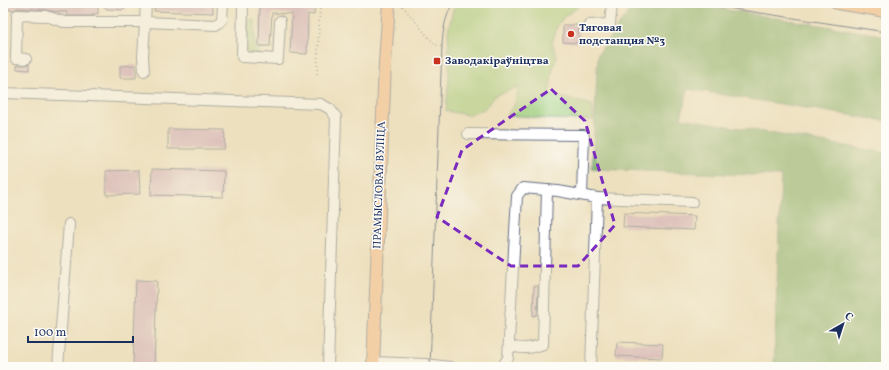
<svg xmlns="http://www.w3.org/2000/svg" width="889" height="370" font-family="Vollkorn,serif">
	<rect width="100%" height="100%" fill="#fdfcf7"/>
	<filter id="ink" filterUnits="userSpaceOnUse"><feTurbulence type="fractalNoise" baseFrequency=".025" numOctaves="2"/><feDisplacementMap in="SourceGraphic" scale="8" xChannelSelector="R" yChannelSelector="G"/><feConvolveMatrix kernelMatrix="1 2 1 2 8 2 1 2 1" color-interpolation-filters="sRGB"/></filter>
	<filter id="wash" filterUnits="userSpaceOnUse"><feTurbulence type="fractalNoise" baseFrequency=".012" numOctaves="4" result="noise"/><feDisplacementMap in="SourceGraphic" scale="16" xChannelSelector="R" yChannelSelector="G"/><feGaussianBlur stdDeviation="0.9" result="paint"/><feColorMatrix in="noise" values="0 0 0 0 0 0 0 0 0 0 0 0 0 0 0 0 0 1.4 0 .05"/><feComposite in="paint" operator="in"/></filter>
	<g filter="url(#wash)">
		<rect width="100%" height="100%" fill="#ede0be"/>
		<g fill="#9ecc7a" stroke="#5c7e6c">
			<path d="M 460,3 L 577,3 L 577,8 L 565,16 L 558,24 L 552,43 L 557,56 L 553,67 L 549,94 L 592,105 L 593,120 L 547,119 L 523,116 L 506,116 L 515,104 L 519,87 L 496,95 L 484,109 L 468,115 L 446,111 L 449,77 L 449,57 L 448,31 L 453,9 Z"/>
			<path d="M 248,20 L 255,20 L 255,46 L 259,48 L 259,55 L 247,53 L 245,49 L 246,23 Z"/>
		</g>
		<path fill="#7eb06a" stroke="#4c7064" d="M 635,3 L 685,3 L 886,36 L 886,121 L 688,89 L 681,118 L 886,153 L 886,367 L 774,367 L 781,176 L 592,169 L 598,54 Z"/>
		<g id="blocks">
			<g fill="#cca0bb">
				<path d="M 3,3 L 98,3 L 98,14 L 92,14 L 92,16 L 67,16 L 67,12 L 52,11 L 46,10 L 17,8 L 14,10 L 3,9 Z"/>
				<path d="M 100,3 L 131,3 L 123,10 L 107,9 Z"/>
				<path d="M 155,3 L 213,3 L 213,13 L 154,11 Z"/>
				<path d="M 260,3 L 315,4 L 314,15 L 308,14 L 307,54 L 290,53 L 292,14 L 272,13 L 270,46 L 259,46 Z"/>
				<path d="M 563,25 L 579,25 L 578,43 L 563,42 Z"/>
				<path d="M 29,64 L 29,70 L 17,69 L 17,65 L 25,65 Z"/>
				<path d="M 136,65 L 136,78 L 120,78 L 120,66 Z"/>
				<path d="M 168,129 L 225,130 L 224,149 L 168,149 Z"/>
				<path d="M 152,169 L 224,171 L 223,197 L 151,195 Z"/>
				<path d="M 139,170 L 140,194 L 106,195 L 106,171 Z"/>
				<path d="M 624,213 L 695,216 L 694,230 L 623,227 Z"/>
				<path d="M 136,280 L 157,281 L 154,367 L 133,367 Z"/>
				<path d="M 534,286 L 538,286 L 537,315 L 533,316 Z"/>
				<path d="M 617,342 L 663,344 L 662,358 L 616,356 Z"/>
			</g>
		</g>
	</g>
	<g filter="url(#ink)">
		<use href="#blocks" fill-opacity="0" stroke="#646d80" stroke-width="1"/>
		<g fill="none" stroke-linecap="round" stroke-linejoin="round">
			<g stroke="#646d80" stroke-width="12">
				<g id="minor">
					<path d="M 146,3 L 145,22 L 216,25 L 222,20 L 223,3"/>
					<path d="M 243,3 L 242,57 L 278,59 L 280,21"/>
					<path d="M 589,25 L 610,24 L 612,3"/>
					<path d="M 26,59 L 16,58 L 17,15 L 46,16 L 64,22 L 145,22 L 143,57 L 144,71"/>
					<path d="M 3,93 L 321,104 L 330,109 L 336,117 L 328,367"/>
					<path d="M 468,134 L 584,135 L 582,195"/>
					<path d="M 509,346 C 523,349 529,349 543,344 L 547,190"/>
					<path d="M 373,362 L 425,364 L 450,367"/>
					<path d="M 58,367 L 69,224"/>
					<path d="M 502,367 L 508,358 L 517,196 L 523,188 L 558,191 L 597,198"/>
					<path d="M 591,367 L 597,198 L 692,202"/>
				</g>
			</g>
			<g stroke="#646d80" stroke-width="14">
				<g id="major">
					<path d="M 837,3 L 886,11"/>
					<path d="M 373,367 L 385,63 L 389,3"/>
				</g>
			</g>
			<g stroke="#646d80" stroke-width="1.5" stroke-dasharray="1 3" stroke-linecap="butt">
				<path d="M 400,3 L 435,45 L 444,47"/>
				<path d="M 317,74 L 320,3"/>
			</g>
			<use href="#minor" stroke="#fff" stroke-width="10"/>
			<use href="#major" stroke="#fabb8b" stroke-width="12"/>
			<g stroke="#1b2f5e" stroke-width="1">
				<path d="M 694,3 L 886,32"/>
				<path d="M 430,367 L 442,46 C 443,30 445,17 453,3"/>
			</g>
		</g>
	</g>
	<path d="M0 0H889V370H0ZM 551,89 L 585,121 L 615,225 L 578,266 L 511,266 L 437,217 L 462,150 Z" fill="#ede0be" fill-opacity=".55" fill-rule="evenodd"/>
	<path fill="none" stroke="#7b2cbf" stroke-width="3" stroke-dasharray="8 5" stroke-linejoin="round" d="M 551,89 L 585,121 L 615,225 L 578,266 L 511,266 L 437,217 L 462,150 Z"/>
	<g fill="#c8321e" stroke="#fdfcf7" stroke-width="1.5">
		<circle cx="571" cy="34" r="4"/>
		<rect x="433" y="57" width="8" height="8" rx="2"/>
	</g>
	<g text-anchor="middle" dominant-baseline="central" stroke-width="3" stroke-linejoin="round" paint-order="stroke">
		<g font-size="11" font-weight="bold" fill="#1b2f5e" stroke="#fdfcf7" text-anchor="start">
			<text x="579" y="28">Тяговая<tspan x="579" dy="13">подстанция №3</tspan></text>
			<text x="445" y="61">Заводакіраўніцтва</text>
		</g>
		<g font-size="11" fill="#1b2f5e" stroke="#fdfcf7">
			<text transform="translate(380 185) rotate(-88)">ПРАМЫСЛОВАЯ ВУЛІЦА</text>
		</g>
	</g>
	<rect width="889" height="370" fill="none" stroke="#fdfcf7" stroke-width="16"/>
	<g transform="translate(843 324) rotate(39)" stroke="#fdfcf7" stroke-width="3" paint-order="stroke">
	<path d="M0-3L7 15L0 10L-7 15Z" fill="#1b2f5e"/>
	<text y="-6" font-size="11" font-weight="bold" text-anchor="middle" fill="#1b2f5e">С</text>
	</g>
	<path d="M28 336v6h105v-6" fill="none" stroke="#1b2f5e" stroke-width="2"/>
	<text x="34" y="336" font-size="12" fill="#1b2f5e" stroke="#fdfcf7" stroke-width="3" paint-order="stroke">100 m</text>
</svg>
